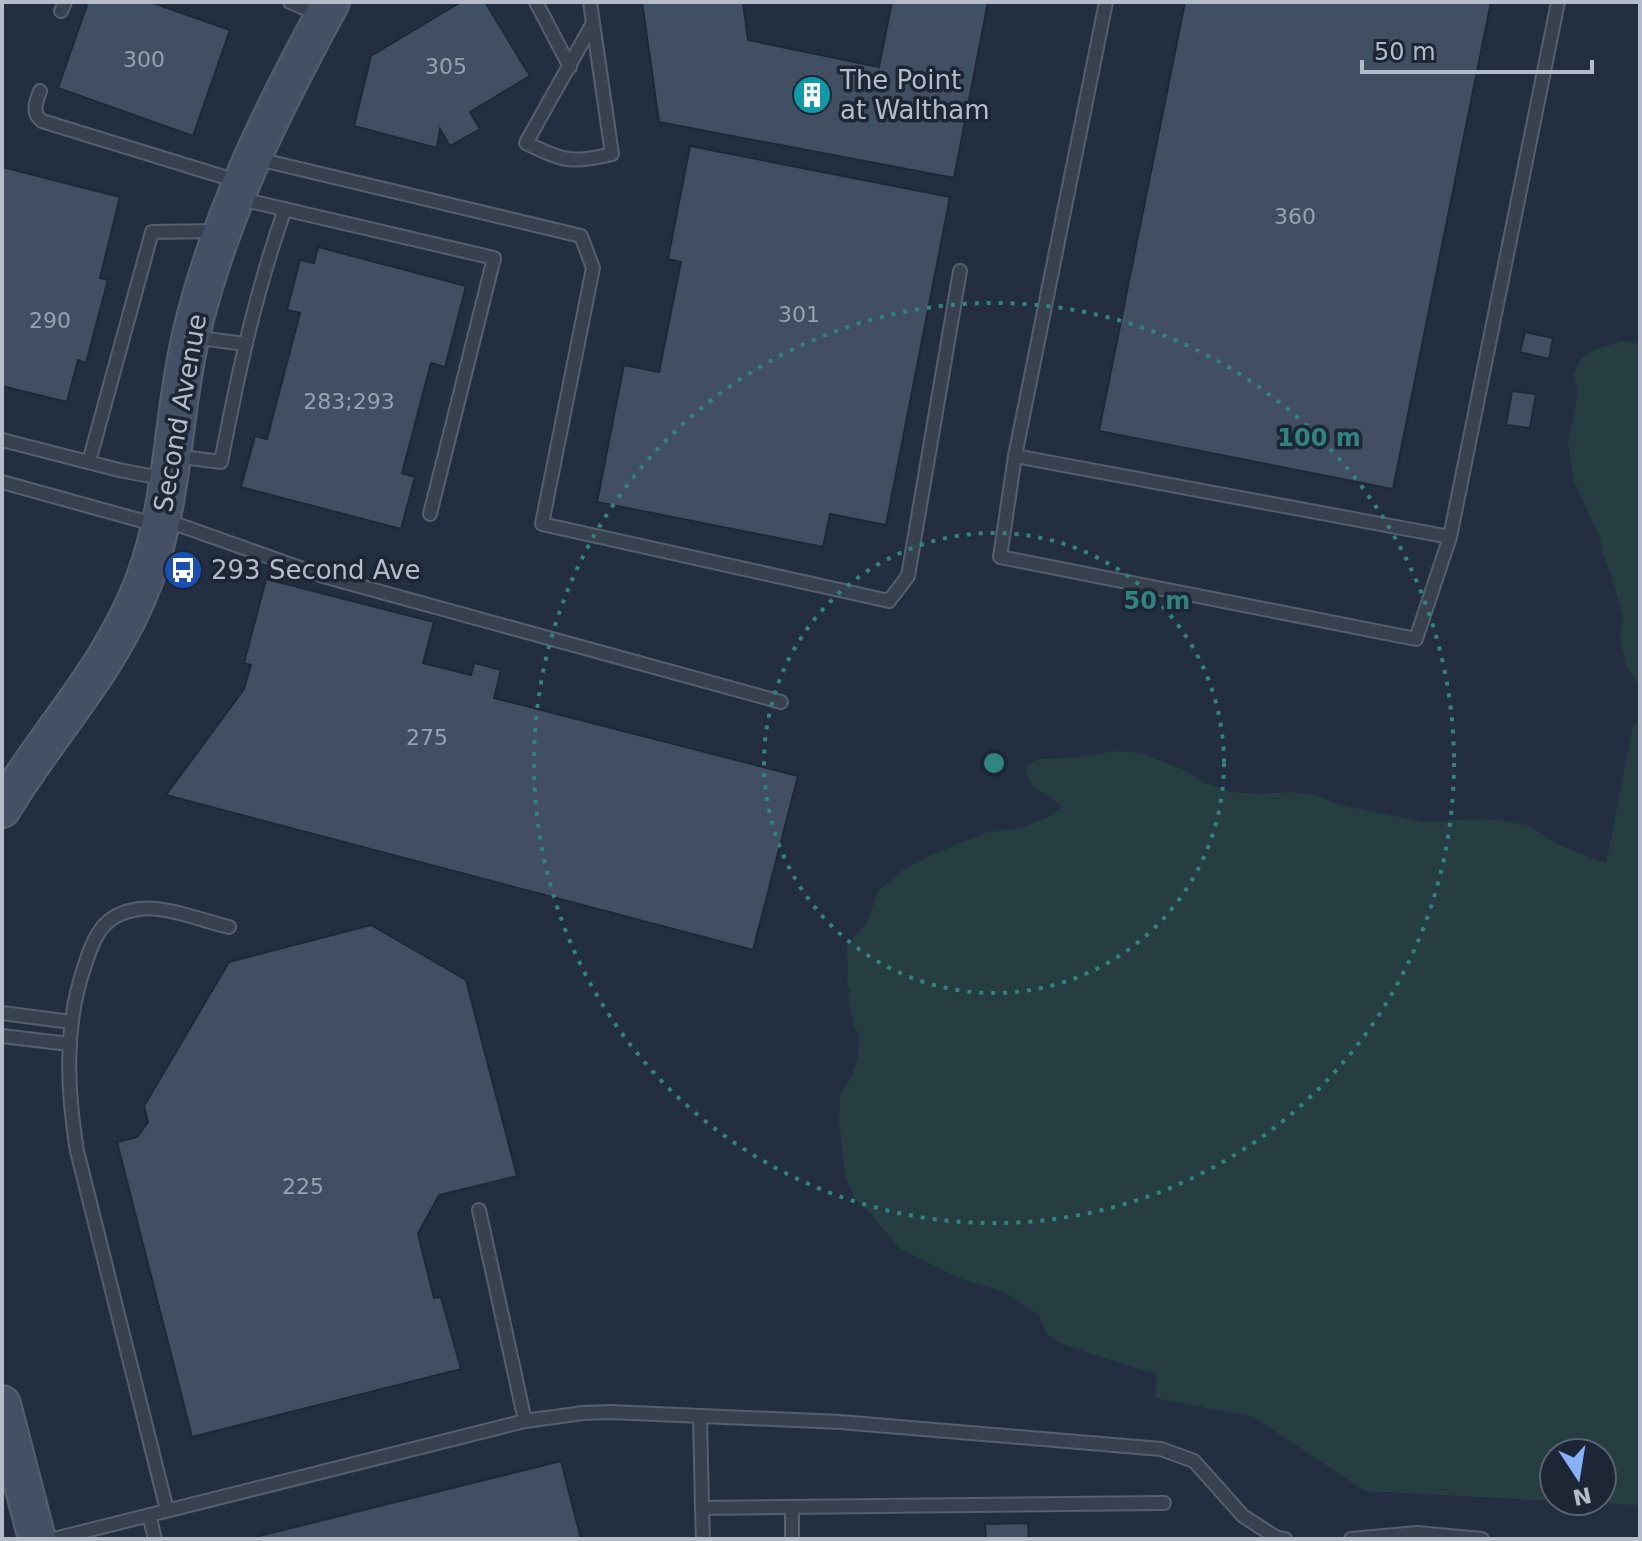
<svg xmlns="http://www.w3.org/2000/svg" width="1642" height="1541" font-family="'DejaVu Sans',sans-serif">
	<rect width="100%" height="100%" fill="#232f41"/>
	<g fill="#263d42">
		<path d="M 1623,341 L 1639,344 L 1640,347 L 1640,687 L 1626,665 L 1620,637 L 1623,617 L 1620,606 L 1612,578 L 1603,553 L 1600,538 L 1574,481 L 1568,444 L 1578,393 L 1574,373 L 1582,358 L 1596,349 Z"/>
		<path d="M 1640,719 L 1640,1482 L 1637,1505 L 1558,1501 L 1602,1501 L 1602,1453 L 1554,1453 L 1554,1501 L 1365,1491 L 1254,1417 L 1155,1398 L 1157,1373 L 1144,1371 L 1065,1345 L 1047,1335 L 1039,1315 L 1002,1291 L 961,1279 L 899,1248 L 872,1215 L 855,1199 L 845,1174 L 839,1121 L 840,1094 L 852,1076 L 858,1054 L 859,1034 L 854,1027 L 848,999 L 850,988 L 848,987 L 847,945 L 867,923 L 878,891 L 903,870 L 931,855 L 985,833 L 1024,827 L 1048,817 L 1063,806 C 1047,793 1026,790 1026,766 L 1038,759 L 1074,758 L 1118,751 L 1141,753 L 1186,771 L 1205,783 L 1232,792 L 1259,794 L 1290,792 L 1315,795 L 1337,804 L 1424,822 L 1470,819 L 1497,820 L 1528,825 L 1559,845 L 1606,863 L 1633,726 Z"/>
	</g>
	<g fill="#424f63" stroke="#1f2837" stroke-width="2">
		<path d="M 88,2 L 150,2 L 230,30 L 193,136 L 58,88 Z"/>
		<path d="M 461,2 L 485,2 L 530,76 L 470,112 L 480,129 L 450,146 L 440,129 L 437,148 L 354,126 L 371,56 Z"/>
		<path d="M 642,2 L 743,2 L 748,40 L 879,67 L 892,2 L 988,2 L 954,178 L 659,122 Z"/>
		<path d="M 1185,2 L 1491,2 L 1393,489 L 1099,431 Z"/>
		<path d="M 690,146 L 950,197 L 886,525 L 830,514 L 823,547 L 597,502 L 624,365 L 659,372 L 681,262 L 668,259 Z"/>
		<path d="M 2,167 L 120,197 L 100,278 L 108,280 L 86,363 L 78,360 L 67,402 L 2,386 Z"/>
		<path d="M 318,247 L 466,286 L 445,367 L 431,363 L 402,473 L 415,477 L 401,529 L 241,487 L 255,436 L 267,439 L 300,313 L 287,310 L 300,260 L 314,263 Z"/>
		<path d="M 1525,332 L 1553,338 L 1549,359 L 1520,352 Z"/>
		<path d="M 1512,391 L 1536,394 L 1530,428 L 1506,425 Z"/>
		<path d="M 266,579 L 434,622 L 423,663 L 471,675 L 474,663 L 501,670 L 494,698 L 798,776 L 753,950 L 166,795 L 244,689 L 251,665 L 244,663 Z"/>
		<path d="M 371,925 L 466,980 L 517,1176 L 439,1195 L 418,1234 L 434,1298 L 441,1297 L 461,1369 L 192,1437 L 117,1142 L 137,1137 L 148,1122 L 144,1106 L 229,962 Z"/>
		<path d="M 561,1461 L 581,1539 L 260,1539 L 259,1536 Z"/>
		<path d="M 1028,1523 L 1029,1539 L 986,1539 L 985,1524 Z"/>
	</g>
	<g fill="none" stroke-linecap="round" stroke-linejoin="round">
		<g stroke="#565f6e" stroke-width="16">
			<g id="lane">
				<path d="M 290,2 L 320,15"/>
				<path d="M 536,2 L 570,67"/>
				<path d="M 590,2 L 593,23 L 612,154 C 572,164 563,161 526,143 L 593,23"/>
				<path d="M 1106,2 L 1015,456 L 1000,557 L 1416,639 L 1450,537"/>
				<path d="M 61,11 L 65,2"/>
				<path d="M 40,91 C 36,103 31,112 42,121 L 237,181"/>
				<path d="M 258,159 L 581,236 L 593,268 L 542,524 L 889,601 L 908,576 L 960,271"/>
				<path d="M 241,199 L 494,258 L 430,514"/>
				<path d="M 192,337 L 245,344"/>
				<path d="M 2,440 L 119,470 L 166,479"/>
				<path d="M 174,456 L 221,462 C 238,374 255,294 285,209"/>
				<path d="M 1015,456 L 1450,537 L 1558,2"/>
				<path d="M 89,462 L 152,232 L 218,231"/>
				<path d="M 2,482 L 157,525"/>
				<path d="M 165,520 L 323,576 L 781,702"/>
				<path d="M 2,1013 L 71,1022"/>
				<path d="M 2,1036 L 69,1044"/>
				<path d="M 479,1210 L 525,1421"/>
				<path d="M 700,1416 L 702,1508 L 1164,1503"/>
				<path d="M 792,1507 L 792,1539"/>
				<path d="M 702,1508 L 703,1539"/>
				<path d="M 167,1510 L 77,1151 C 67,1090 64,1027 84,968 C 94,937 102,914 139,909 C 163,905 204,921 229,927"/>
				<path d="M 149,1515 L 155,1539"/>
				<path d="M 54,1539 L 525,1421 L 583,1413 L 610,1412 L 840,1422 L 1161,1449 L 1194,1461 L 1243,1516 L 1277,1538 L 1285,1539"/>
				<path d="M 1351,1539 L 1417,1533 L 1482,1539"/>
			</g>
		</g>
		<g stroke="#565f6e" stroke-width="40">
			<g id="secondary">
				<path d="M 2,809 C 50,729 112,668 145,578 C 174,500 172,416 191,335 C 219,216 273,109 331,2"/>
				<path d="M 2,1404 L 37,1539"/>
			</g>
		</g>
		<use href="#lane" stroke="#384150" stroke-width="12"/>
		<use href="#secondary" stroke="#465064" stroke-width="36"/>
	</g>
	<g fill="none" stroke="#308481" stroke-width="4" stroke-dasharray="4 8">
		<circle cx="994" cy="763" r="230"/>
		<circle cx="994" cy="763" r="460"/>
	</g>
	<defs>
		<g id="building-disc" transform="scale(2)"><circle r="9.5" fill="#0f9aa8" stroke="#1d2635"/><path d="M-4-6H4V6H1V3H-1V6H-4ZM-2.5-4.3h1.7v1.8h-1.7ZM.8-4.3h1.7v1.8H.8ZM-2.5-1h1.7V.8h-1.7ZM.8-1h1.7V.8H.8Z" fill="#fff"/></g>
		<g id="bus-disc" transform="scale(2)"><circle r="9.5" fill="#1a4fb4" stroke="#1d2635"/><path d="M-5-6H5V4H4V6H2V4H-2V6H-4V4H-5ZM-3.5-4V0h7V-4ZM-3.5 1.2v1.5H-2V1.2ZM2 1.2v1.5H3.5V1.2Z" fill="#fff"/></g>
	</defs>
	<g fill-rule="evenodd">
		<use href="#building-disc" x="812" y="95"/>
		<use href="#bus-disc" x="183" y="570"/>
	</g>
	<g text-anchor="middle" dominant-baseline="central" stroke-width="7" stroke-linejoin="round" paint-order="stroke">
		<g font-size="22" fill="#98a1b1">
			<text x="144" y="59">300</text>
			<text x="446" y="66">305</text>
			<text x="1295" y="216">360</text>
			<text x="799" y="314">301</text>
			<text x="50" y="320">290</text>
			<text x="349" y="401">283;293</text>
			<text x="427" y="737">275</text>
			<text x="303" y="1186">225</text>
		</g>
		<g font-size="26" fill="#b4bccb" stroke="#1d2635" text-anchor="start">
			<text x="840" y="80">The Point<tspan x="840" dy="30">at Waltham</tspan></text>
			<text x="211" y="570">293 Second Ave</text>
		</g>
		<g font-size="26" fill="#b4bccb" stroke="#1d2635">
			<text transform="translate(180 413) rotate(-80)">Second Avenue</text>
		</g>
	</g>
	<circle cx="994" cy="763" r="12" fill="#308481" stroke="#1d2635" stroke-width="4"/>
	<g font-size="24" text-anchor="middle" font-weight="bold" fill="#308481" stroke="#1d2635" stroke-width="7" stroke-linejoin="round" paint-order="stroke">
		<text x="1319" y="446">100 m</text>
		<text x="1157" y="609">50 m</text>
	</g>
	<rect width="1642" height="1541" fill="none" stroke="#b4bccb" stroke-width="8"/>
	<g transform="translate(1578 1477) rotate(168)"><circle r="38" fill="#1d2635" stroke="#596271" stroke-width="2"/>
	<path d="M0-6L14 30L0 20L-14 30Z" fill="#87b1fd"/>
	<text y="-12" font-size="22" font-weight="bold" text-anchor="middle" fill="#b4bccb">N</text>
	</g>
	<path d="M1362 60v12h230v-12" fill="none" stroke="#b4bccb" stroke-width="4"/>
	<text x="1374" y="60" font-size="24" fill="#b4bccb" stroke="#1d2635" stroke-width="6" paint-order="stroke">50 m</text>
</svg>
